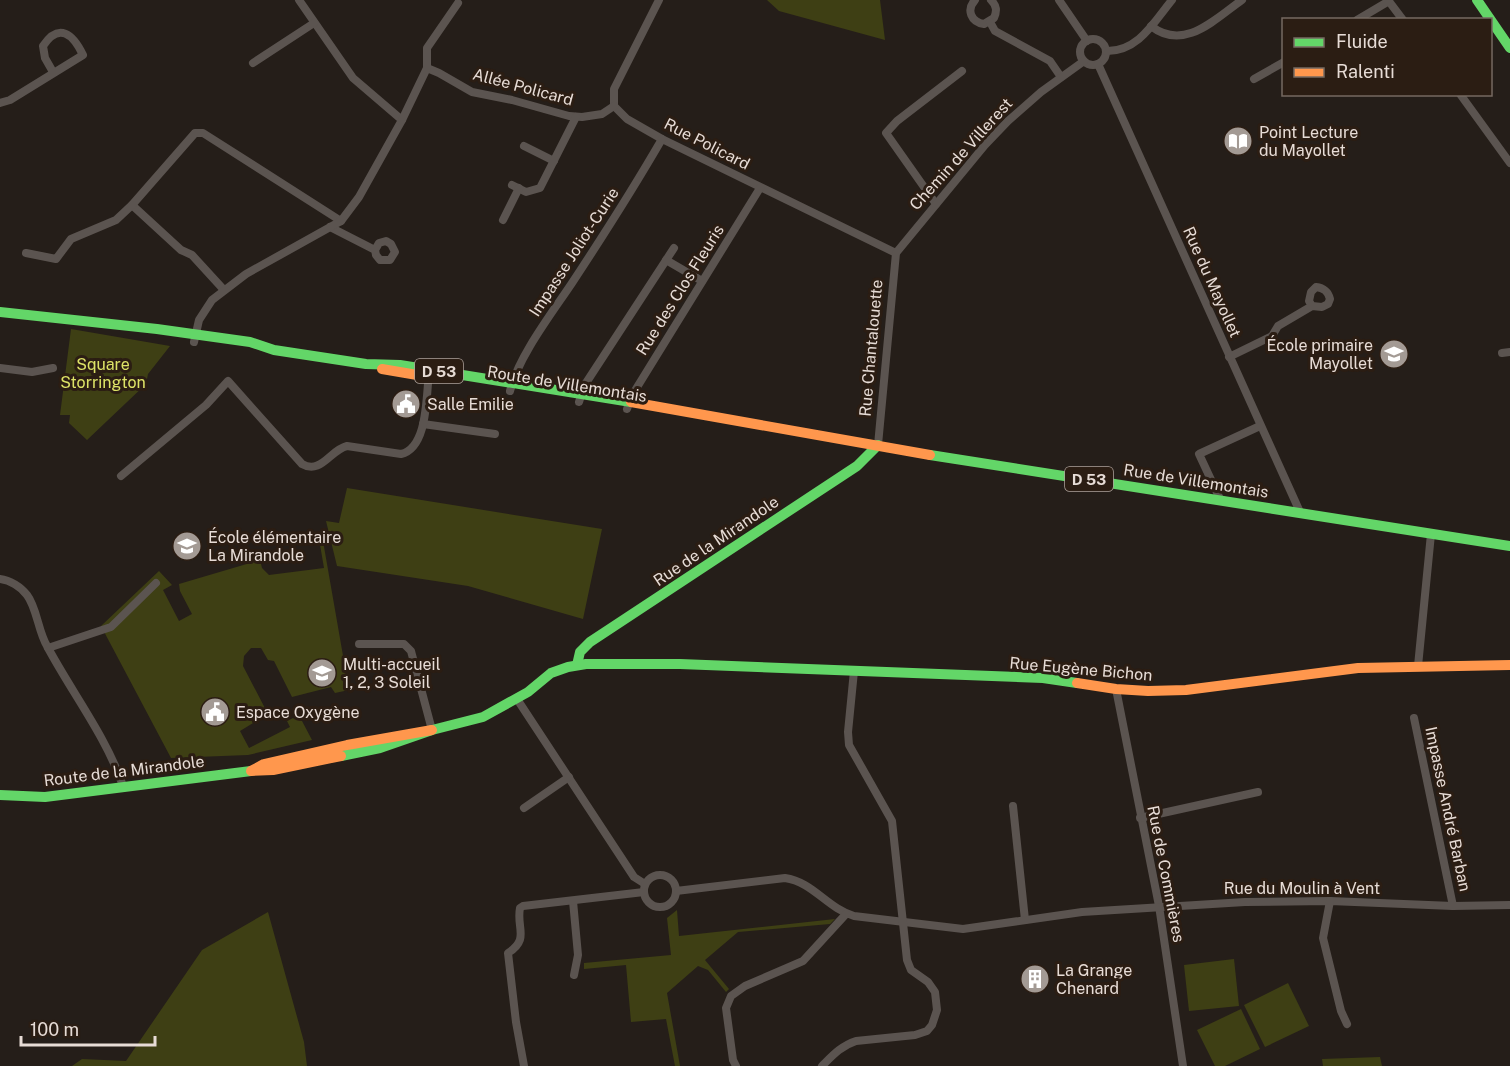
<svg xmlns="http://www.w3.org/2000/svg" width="1510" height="1066" font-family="'Public Sans',sans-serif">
	<rect width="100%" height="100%" fill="#251e19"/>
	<g fill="#3e3f14">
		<path d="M 767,0 L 880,0 L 885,40 L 779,11 Z"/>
		<path d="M 71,329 L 170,346 L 148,374 L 146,384 L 87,440 L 69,423 L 70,415 L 60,415 Z"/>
		<path d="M 347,488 L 602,529 L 583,619 L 468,586 L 337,566 L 326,521 L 339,523 Z"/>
		<path d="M 318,533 L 323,541 L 349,690 L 335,693 L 331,687 L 292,697 L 274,661 L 268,660 L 261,648 L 251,648 L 244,656 L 243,666 L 268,714 L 240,731 L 249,748 L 290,727 L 287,721 L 293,718 L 302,721 L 312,740 L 248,755 L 171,758 L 101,626 L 159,571 L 172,585 L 163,590 L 179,621 L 192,614 L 180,591 L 179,584 L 260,560 L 262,568 L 269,575 L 324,568 Z"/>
		<path d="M 677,910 L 679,936 L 835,919 L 830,924 L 738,932 L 705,960 L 729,989 L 726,992 L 708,970 L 698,966 L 667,993 L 680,1066 L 675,1066 L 666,1019 L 631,1022 L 626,965 L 584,969 L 584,963 L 671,955 L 667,918 Z"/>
		<path d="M 268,912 L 304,1042 L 307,1066 L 72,1066 L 82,1059 L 126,1061 L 202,950 Z"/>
		<path d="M 1234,959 L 1239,1006 L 1189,1011 L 1184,965 Z"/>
		<path d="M 1288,983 L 1309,1026 L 1265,1047 L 1244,1005 Z"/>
		<path d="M 1241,1009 L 1260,1049 L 1225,1066 L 1215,1066 L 1197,1030 Z"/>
		<path d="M 1380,1057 L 1382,1066 L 1323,1066 L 1322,1059 Z"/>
	</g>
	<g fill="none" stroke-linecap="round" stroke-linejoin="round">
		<g stroke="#5b5450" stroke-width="8">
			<path d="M 299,0 L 353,78 L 402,120"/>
			<path d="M 659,0 L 614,89 L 614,106 L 627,119 L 662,139 L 896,253"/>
			<path d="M 975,0 C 966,10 971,22 984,24 L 994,18 C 997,11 997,6 991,0"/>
			<path d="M 1059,0 L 1087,41"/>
			<path d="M 1388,0 L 1403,20"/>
			<path d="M 1357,20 L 1389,1"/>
			<path d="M 990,22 L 995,31 L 1050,61 L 1061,77"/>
			<path d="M 1151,26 C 1184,52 1215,19 1242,0"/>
			<circle cx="1093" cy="52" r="13"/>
			<path d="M 1106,51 C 1138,52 1154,22 1172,0"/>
			<path d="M 253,63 L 314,23"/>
			<path d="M 1098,64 L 1300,512"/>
			<path d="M 427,68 L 439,73 L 472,92 L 512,100 L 569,116 L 582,117 L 602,114 L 614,106"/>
			<path d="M 1254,79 L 1284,62"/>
			<path d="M 1460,94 L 1510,163"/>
			<path d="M 0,103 L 10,100 L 83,55 C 73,34 59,22 43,46 L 45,58 L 53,72"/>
			<path d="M 524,146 L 554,161"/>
			<path d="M 512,185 L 526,192 L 540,188 L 576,117"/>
			<path d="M 936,204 L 886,133 L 897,121 L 962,71"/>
			<path d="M 132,205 L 181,250 L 192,255 L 224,290"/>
			<path d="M 503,220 L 519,188"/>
			<path d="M 330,227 L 375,250 L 376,255 L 380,260 L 390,260 L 395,252 L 391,244 L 386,241 L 379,243 L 375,250"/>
			<path d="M 26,253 L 56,259 L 71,239 L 116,220 L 132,205 L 195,133 L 203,133 L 341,221"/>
			<path d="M 666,260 L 702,281"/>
			<path d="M 194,342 L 199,320 L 212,300 L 246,274 L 341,221 L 359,197 L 402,120 L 427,68 L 427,48 L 458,3"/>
			<path d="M 1502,353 L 1510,352"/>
			<path d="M 1229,357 L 1272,336 L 1278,326 L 1312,306 L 1322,307 L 1328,304 L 1330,299 C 1328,291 1324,288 1316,287 L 1311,292 L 1309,301 L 1312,306"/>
			<path d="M 0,368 L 32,372 L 53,368"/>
			<path d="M 510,391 C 518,357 552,313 572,283 C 603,236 633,189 662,139"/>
			<path d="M 579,402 L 584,386 L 674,248"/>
			<path d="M 627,409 L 631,397 L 760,188"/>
			<path d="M 423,424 L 495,434"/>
			<path d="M 878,445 L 896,253 L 985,145 L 1008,121 L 1041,92 L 1084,61"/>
			<path d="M 121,476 L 206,405 L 228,381 L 302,464 C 321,475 330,450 347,446 L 401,454 C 428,448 426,396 429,373"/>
			<path d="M 1220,499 L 1199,454 L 1260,426"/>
			<path d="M 0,579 C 10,580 21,587 27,595 C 37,608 38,631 47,646 C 72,693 106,736 123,786"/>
			<path d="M 359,644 L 404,644 L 411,651 L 432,730"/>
			<path d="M 48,648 L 111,627 L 156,583"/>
			<path d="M 1418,666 L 1431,534"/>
			<path d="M 1116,689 L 1159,906 L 1183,1066"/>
			<path d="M 517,699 L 634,877 L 645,884"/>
			<path d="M 1414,718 L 1453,906"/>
			<path d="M 1013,806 L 1025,920"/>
			<path d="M 524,808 L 569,777"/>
			<path d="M 1140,818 L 1258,792"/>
			<circle cx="660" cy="891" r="16"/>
			<path d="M 676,891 L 785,878 C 813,882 827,908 854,916 L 963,929 L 1082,912 L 1245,902 L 1330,901 L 1453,906 L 1510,905"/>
			<path d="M 573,901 L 578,955 L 574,975"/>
			<path d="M 1330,901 L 1323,938 L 1341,1011 L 1347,1024"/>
			<path d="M 524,1066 L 516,1022 L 508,953 C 530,939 516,928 520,908 L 523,906 L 644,892"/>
			<path d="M 736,1066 L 733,1060 L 726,1008 L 731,996 L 745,986 L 803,961 L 846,914"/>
			<path d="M 822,1066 C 833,1055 841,1046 856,1041 L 915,1035 L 927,1031 L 932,1025 L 937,1010 L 935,992 L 928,982 L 911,970 L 907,960 L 892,821 L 849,745 L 848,732 L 854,671"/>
		</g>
		<g stroke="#63d668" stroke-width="10">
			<path d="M 1477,0 L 1510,48"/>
			<path d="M 0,312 L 157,329 L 250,342 L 274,350 L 366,364 L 400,365 L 631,402"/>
			<path d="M 930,455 L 1510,546"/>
			<path d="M 577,665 L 580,652 L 590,642 L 857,466 L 878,445"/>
			<path d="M 341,756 L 380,748 L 432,730 L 483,717 L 528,692 L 551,673 L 568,667 L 586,664 L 680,664 L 1043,678 L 1077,683"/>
			<path d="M 0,795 L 45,797 L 251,771"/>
		</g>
		<g stroke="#ff974d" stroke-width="10">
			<path d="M 382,369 L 429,377"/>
			<path d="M 631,402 L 930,455"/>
			<path d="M 1077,683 L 1116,689 L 1148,691 L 1186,690 L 1358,668 L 1510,665"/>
			<path d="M 341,756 L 273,770 L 251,771 L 264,764 L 347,745 L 432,730"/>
		</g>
	</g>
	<defs>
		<g id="library-disc" transform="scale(1.5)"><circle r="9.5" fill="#a39a94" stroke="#2b1d13"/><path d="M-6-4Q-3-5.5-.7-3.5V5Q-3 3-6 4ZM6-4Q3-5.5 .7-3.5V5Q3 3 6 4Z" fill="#fff"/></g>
		<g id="school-disc" transform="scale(1.5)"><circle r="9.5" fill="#a39a94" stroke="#2b1d13"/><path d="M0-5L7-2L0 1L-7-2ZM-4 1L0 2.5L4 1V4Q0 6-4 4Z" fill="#fff"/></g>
		<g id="civic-disc" transform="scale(1.5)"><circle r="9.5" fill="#a39a94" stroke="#2b1d13"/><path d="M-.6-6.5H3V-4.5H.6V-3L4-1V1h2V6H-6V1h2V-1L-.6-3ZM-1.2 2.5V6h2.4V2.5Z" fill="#fff"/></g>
		<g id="building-disc" transform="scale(1.5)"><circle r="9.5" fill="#a39a94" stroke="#2b1d13"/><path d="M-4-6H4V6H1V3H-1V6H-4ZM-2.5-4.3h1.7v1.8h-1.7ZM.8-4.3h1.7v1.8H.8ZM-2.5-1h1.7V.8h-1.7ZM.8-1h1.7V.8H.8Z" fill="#fff"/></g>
	</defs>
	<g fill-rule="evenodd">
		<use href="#library-disc" x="1238" y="141"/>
		<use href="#school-disc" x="1394" y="354"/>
		<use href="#civic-disc" x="406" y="404"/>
		<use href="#school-disc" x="187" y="546"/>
		<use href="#school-disc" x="322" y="673"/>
		<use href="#civic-disc" x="215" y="712"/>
		<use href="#building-disc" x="1035" y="979"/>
	</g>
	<g text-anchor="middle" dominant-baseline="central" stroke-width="6" stroke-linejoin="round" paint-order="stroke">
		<g fill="#2b1d13" stroke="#afa39c" stroke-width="1.5">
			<rect x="415" y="359" width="48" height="24" rx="4.5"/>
			<rect x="1065" y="467" width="48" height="24" rx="4.5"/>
		</g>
		<g font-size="15" font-weight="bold" fill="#e7dcd6">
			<text x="439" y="371">D 53</text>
			<text x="1089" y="479">D 53</text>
		</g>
		<g font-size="16" fill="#e7dcd6" stroke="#2b1d13">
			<text transform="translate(523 87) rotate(15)">Allée Policard</text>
			<text transform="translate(707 144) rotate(27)">Rue Policard</text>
			<text transform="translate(961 154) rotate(-48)">Chemin de Villerest</text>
			<text transform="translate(574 252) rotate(-57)">Impasse Joliot-Curie</text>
			<text transform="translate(1212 282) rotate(66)">Rue du Mayollet</text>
			<text transform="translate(680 290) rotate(-58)">Rue des Clos Fleuris</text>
			<text transform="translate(871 348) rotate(-85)">Rue Chantalouette</text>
			<text transform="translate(567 384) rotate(9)">Route de Villemontais</text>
			<text transform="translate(1196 481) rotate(9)">Rue de Villemontais</text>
			<text transform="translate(716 541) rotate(-34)">Rue de la Mirandole</text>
			<text transform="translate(1081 669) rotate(5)">Rue Eugène Bichon</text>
			<text transform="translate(124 771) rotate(-7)">Route de la Mirandole</text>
			<text transform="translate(1448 809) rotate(78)">Impasse André Barban</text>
			<text transform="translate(1166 874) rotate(79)">Rue de Commières</text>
			<text x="1302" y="888">Rue du Moulin à Vent</text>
		</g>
		<g font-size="16" fill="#e7dcd6" stroke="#2b1d13" text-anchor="start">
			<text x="1259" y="132">Point Lecture<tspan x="1259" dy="18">du Mayollet</tspan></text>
			<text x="1373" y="345" text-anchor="end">École primaire<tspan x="1373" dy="18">Mayollet</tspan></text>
			<text x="427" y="404">Salle Emilie</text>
			<text x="208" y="537">École élémentaire<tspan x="208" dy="18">La Mirandole</tspan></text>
			<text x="343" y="664">Multi-accueil<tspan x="343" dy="18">1, 2, 3 Soleil</tspan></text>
			<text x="236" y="712">Espace Oxygène</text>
			<text x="1056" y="970">La Grange<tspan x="1056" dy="18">Chenard</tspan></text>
		</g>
		<g font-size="16" fill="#dde367" stroke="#2b1d13">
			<text x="103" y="364">Square<tspan x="103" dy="18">Storrington</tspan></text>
		</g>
	</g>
	<rect x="1282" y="18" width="210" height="78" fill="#2b1d13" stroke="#766961" stroke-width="1.5"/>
	<rect x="1294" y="38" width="30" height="9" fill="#63d668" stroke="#766961" stroke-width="1.5"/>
	<text x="1336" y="48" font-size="18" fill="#e7dcd6">Fluide</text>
	<rect x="1294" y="68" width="30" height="9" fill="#ff974d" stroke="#766961" stroke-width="1.5"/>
	<text x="1336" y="78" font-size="18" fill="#e7dcd6">Ralenti</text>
	<path d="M21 1036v9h134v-9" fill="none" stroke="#e7dcd6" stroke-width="3"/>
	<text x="30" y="1036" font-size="18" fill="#e7dcd6" stroke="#2b1d13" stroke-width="4.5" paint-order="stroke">100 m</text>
</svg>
